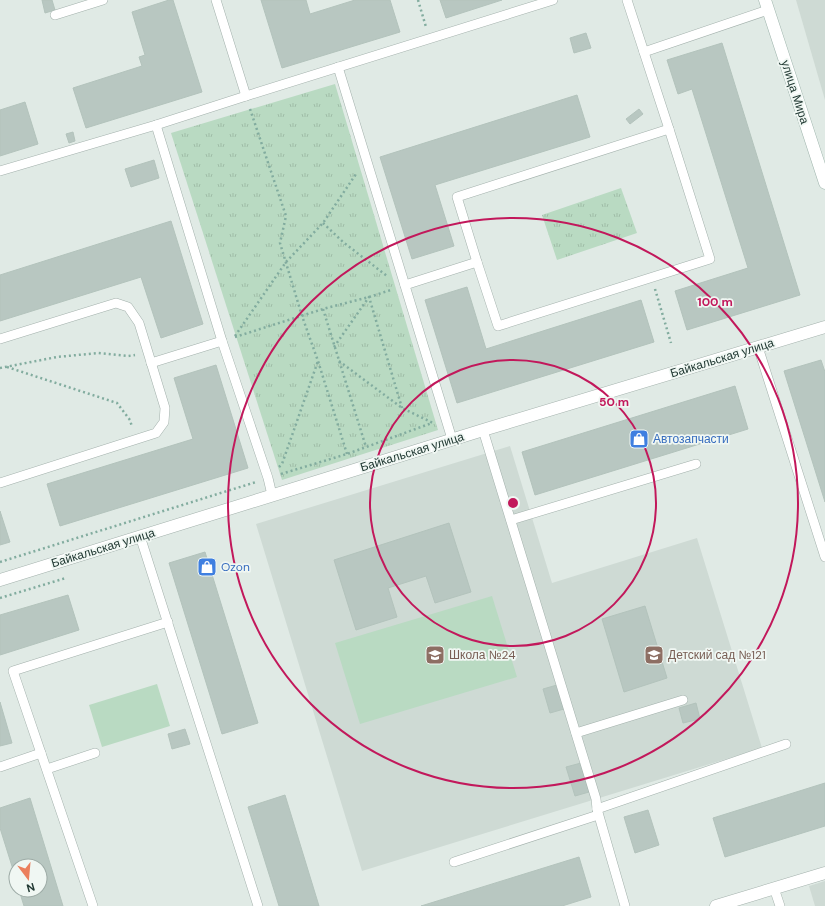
<svg xmlns="http://www.w3.org/2000/svg" width="825" height="906" font-family="'DM Sans',sans-serif">
	<defs>
		<pattern id="grass-tufts" width="24" height="20" patternUnits="userSpaceOnUse"><rect width="24" height="20" fill="#b9dac2"/><path d="M3 7l-1-3M5 7V3M7 7l1-3M15 17l-1-3M17 17v-4M19 17l1-3" fill="none" stroke="#9fbca7"/></pattern>
	</defs>
	<rect width="100%" height="100%" fill="#e0eae5"/>
	<g fill="#cedad4">
		<path d="M 796,0 L 825,0 L 825,100 Z"/>
		<path d="M 510,446 L 552,583 L 697,538 L 762,748 L 362,871 L 256,524 Z"/>
		<path d="M 825,881 L 825,906 L 815,906 L 809,886 Z"/>
	</g>
	<g fill="url(#grass-tufts)">
		<path d="M 335,84 L 438,430 L 282,480 L 171,133 Z"/>
		<path d="M 621,188 L 637,233 L 557,260 L 542,215 Z"/>
	</g>
	<g fill="#b9dac2">
		<path d="M 492,596 L 517,677 L 360,724 L 335,643 Z"/>
		<path d="M 157,684 L 170,726 L 102,747 L 89,705 Z"/>
	</g>
	<g fill="#b8c7c1" stroke="#b3c3bc">
		<path d="M 42,0 L 52,0 L 55,10 L 45,13 Z"/>
		<path d="M 169,0 L 173,0 L 202,92 L 86,128 L 73,88 L 142,66 L 139,57 L 145,55 L 132,12 Z"/>
		<path d="M 261,0 L 306,0 L 310,14 L 355,0 L 390,0 L 400,32 L 282,68 Z"/>
		<path d="M 440,0 L 502,0 L 446,18 Z"/>
		<path d="M 586,33 L 591,48 L 574,53 L 570,38 Z"/>
		<path d="M 722,43 L 800,295 L 687,330 L 675,291 L 748,268 L 692,89 L 678,94 L 667,60 Z"/>
		<path d="M 577,95 L 590,137 L 435,185 L 454,246 L 412,259 L 380,157 Z"/>
		<path d="M 25,102 L 38,144 L 0,156 L 0,110 Z"/>
		<path d="M 639,109 L 643,114 L 630,124 L 626,119 Z"/>
		<path d="M 73,132 L 75,141 L 69,143 L 66,134 Z"/>
		<path d="M 154,160 L 159,178 L 131,187 L 125,169 Z"/>
		<path d="M 171,221 L 203,324 L 161,338 L 141,277 L 0,321 L 0,275 Z"/>
		<path d="M 467,287 L 486,349 L 641,300 L 654,342 L 457,403 L 425,300 Z"/>
		<path d="M 821,360 L 825,372 L 825,502 L 784,371 Z"/>
		<path d="M 216,365 L 248,468 L 60,526 L 47,484 L 193,439 L 174,378 Z"/>
		<path d="M 735,386 L 748,429 L 535,495 L 522,452 Z"/>
		<path d="M 0,511 L 10,542 L 0,545 Z"/>
		<path d="M 449,523 L 471,592 L 435,603 L 426,576 L 388,588 L 397,617 L 356,630 L 334,560 Z"/>
		<path d="M 205,552 L 258,723 L 222,734 L 169,563 Z"/>
		<path d="M 68,595 L 79,630 L 0,655 L 0,615 Z"/>
		<path d="M 645,606 L 667,678 L 624,692 L 602,619 Z"/>
		<path d="M 557,685 L 564,709 L 550,713 L 543,689 Z"/>
		<path d="M 0,702 L 12,743 L 0,746 Z"/>
		<path d="M 696,703 L 700,719 L 683,723 L 679,708 Z"/>
		<path d="M 185,729 L 190,744 L 172,749 L 168,734 Z"/>
		<path d="M 581,763 L 589,792 L 575,796 L 566,767 Z"/>
		<path d="M 825,783 L 825,826 L 725,857 L 713,818 Z"/>
		<path d="M 285,795 L 319,906 L 279,906 L 248,807 Z"/>
		<path d="M 30,798 L 37,821 L 63,906 L 24,906 L 19,890 L 40,890 L 40,866 L 16,866 L 16,879 L 0,828 L 0,808 Z"/>
		<path d="M 648,810 L 659,845 L 635,853 L 624,817 Z"/>
		<path d="M 579,857 L 591,897 L 562,906 L 421,906 Z"/>
	</g>
	<g fill="none" stroke-linecap="round" stroke-linejoin="round">
		<g stroke="#a3b1ac" stroke-width="10">
			<g id="lane">
				<path d="M 216,0 L 246,96"/>
				<path d="M 55,15 L 103,0"/>
				<path d="M 644,52 L 768,10"/>
				<path d="M 338,67 L 452,439"/>
				<path d="M 156,125 L 222,341 L 268,478 L 272,495"/>
				<path d="M 0,171 L 156,125 L 246,96 L 553,0"/>
				<path d="M 477,262 L 457,197 L 669,129"/>
				<path d="M 405,285 L 477,262 L 498,326 L 710,259 L 669,129 L 627,0"/>
				<path d="M 0,339 L 116,303 L 128,307 L 139,323 L 165,408 L 164,422 L 156,433 L 0,483"/>
				<path d="M 758,347 L 825,557"/>
				<path d="M 151,363 L 222,341"/>
				<path d="M 483,430 L 596,799 L 597,809 L 625,906"/>
				<path d="M 511,520 L 696,464"/>
				<path d="M 140,536 L 258,906"/>
				<path d="M 576,733 L 683,700"/>
				<path d="M 0,767 L 41,753"/>
				<path d="M 47,769 L 95,753"/>
				<path d="M 597,809 L 786,744"/>
				<path d="M 454,862 L 598,815"/>
				<path d="M 774,888 L 780,906"/>
				<path d="M 93,906 L 13,671 L 168,622"/>
			</g>
		</g>
		<g stroke="#a3b1ac" stroke-width="13">
			<g id="street">
				<path d="M 0,580 L 483,430 L 825,327"/>
				<path d="M 716,906 L 825,873"/>
			</g>
		</g>
		<g stroke="#9fb5ad" stroke-width="13">
			<path id="secondary" d="M 765,0 L 825,183"/>
		</g>
		<g stroke="#82ac9f" stroke-width="2.5" stroke-dasharray="2 3" stroke-linecap="butt">
			<path d="M 418,0 L 426,27"/>
			<path d="M 250,109 L 286,216 L 280,243 L 302,316 L 318,361 L 347,454"/>
			<path d="M 323,223 L 343,242 L 387,276"/>
			<path d="M 655,289 L 671,343"/>
			<path d="M 323,309 L 366,447"/>
			<path d="M 235,336 L 286,262 L 323,223 L 356,174"/>
			<path d="M 235,337 L 323,309 L 369,297 L 391,290"/>
			<path d="M 334,347 L 369,297 L 402,408"/>
			<path d="M 339,361 L 402,408 L 433,423"/>
			<path d="M 7,367 L 117,403 L 130,420 L 132,427"/>
			<path d="M 0,368 L 57,357 L 98,353 L 128,356 L 135,355"/>
			<path d="M 279,467 L 282,464 L 318,361"/>
			<path d="M 281,474 L 347,454 L 432,423"/>
			<path d="M 0,562 L 256,482"/>
			<path d="M 0,598 L 66,578"/>
		</g>
		<use href="#lane" stroke="#fff" stroke-width="9"/>
		<use href="#street" stroke="#fff" stroke-width="12"/>
		<use href="#secondary" stroke="#fff" stroke-width="12"/>
	</g>
	<g fill="none" stroke="#c2185b" stroke-width="2">
		<circle cx="513" cy="503" r="143"/>
		<circle cx="513" cy="503" r="285"/>
	</g>
	<defs>
		<g id="shop-square" transform="scale(1)"><rect x="-9" y="-9" width="18" height="18" rx="4" fill="#3f7fe0" stroke="#f0f7f3"/><path d="M-5-2.5h2.3a2.7 3.5 0 0 1 5.4 0H5L5.5 6h-11ZM-1.5-2.5h3a1.5 2.3 0 0 0-3 0Z" fill="#fff"/></g>
		<g id="school-square" transform="scale(1)"><rect x="-9" y="-9" width="18" height="18" rx="4" fill="#8d6e63" stroke="#f0f7f3"/><path d="M0-5L7-2L0 1L-7-2ZM-4 1L0 2.5L4 1V4Q0 6-4 4Z" fill="#fff"/></g>
	</defs>
	<g fill-rule="evenodd">
		<use href="#shop-square" x="639" y="439"/>
		<use href="#shop-square" x="207" y="567"/>
		<use href="#school-square" x="435" y="655"/>
		<use href="#school-square" x="654" y="655"/>
	</g>
	<g text-anchor="middle" dominant-baseline="central" stroke-width="3.5" stroke-linejoin="round" paint-order="stroke">
		<g font-size="12" fill="#213933" stroke="#f0f7f3">
			<text transform="translate(795 92) rotate(72)">улица Мира</text>
			<text transform="translate(722 358) rotate(-17)">Байкальская улица</text>
			<text transform="translate(412 452) rotate(-17)">Байкальская улица</text>
			<text transform="translate(103 548) rotate(-17)">Байкальская улица</text>
		</g>
		<g font-size="12" fill="#366cbe" stroke="#f0f7f3" text-anchor="start">
			<text x="653" y="439">Автозапчасти</text>
			<text x="221" y="567">Ozon</text>
		</g>
		<g font-size="12" fill="#785e54" stroke="#f0f7f3" text-anchor="start">
			<text x="449" y="655">Школа №24</text>
			<text x="668" y="655">Детский сад №121</text>
		</g>
	</g>
	<circle cx="513" cy="503" r="6" fill="#c2185b" stroke="#f0f7f3" stroke-width="2"/>
	<g font-size="12" text-anchor="middle" font-weight="bold" fill="#c2185b" stroke="#f0f7f3" stroke-width="3.5" stroke-linejoin="round" paint-order="stroke">
		<text x="715" y="306">100 m</text>
		<text x="614" y="406">50 m</text>
	</g>
	<g transform="translate(28 878) rotate(164)"><circle r="19" fill="#f0f7f3" stroke="#9daba6"/>
	<path d="M0-3L7 15L0 10L-7 15Z" fill="#eb7f5d"/>
	<text y="-6" font-size="11" font-weight="bold" text-anchor="middle" fill="#213933">N</text>
	</g>
</svg>
